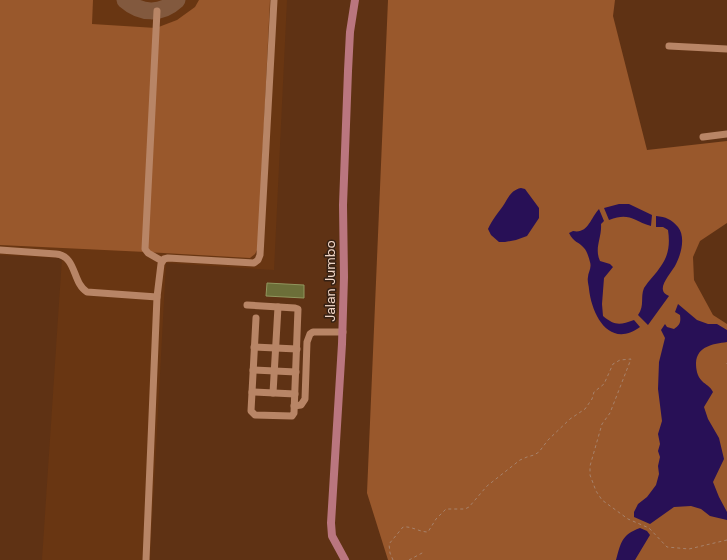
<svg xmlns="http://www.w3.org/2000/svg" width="727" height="560" font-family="'DM Sans',sans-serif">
	<rect width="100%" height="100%" fill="#5f3214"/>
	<path fill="#693612" d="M 0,0 L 287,0 L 274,270 L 166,263 L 150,560 L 42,560 L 62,258 L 0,255 Z"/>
	<g fill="#99582c">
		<path d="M 0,0 L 93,0 L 92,24 L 156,28 L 177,20 L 195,7 L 199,0 L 270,0 L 258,248 L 255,254 L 250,258 L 146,252 L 0,245 Z"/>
		<path d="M 388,0 L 615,0 L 613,16 L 647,150 L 727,141 L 727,223 L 700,241 L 693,257 L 694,280 L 713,315 L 727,324 L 727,560 L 388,560 L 367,493 Z"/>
	</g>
	<g fill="#281056">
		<path d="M 521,188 L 525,189 L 539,208 L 539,218 L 527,236 L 516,240 L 505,242 L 499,242 L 491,235 L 488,229 C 492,220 497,214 503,206 C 508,198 511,190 521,188 Z"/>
		<path d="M 619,204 L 629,204 L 652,215 L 651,226 C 632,220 629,212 609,220 L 604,208 Z"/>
		<path d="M 599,209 L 604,221 L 601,224 C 602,238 594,248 600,261 L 610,264 L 613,267 L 604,278 L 602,304 L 603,316 C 615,326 620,325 634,320 L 640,327 C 610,349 592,316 589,289 C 589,286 587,281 588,277 C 588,272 592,268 590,262 C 589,258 587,251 584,248 C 578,241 574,243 569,233 L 573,231 C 588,234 590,219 599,209 Z"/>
		<path d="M 656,216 C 666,217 671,219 678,227 C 686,237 681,255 675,266 C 672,271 661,284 663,290 C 663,293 667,295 669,296 L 648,325 L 638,315 C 645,305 640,298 644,288 C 649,280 656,274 661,266 C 669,255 670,243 668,230 L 663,227 L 656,227 Z"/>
		<path d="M 678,304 L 697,320 L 708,324 L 717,324 L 727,330 L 727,342 C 713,344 697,346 696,363 C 696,369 697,376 702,381 C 706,385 710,386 713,392 L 704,407 L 708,419 L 719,438 L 724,459 L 713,482 L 719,497 L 727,512 L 727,520 L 710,516 L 701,509 L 691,506 L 674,507 L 650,524 L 634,517 L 634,512 L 638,504 L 647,497 L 656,485 L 659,474 L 658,466 L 660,457 L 658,451 L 660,444 L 658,434 L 662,421 L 658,389 L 659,362 L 665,338 L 661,330 L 665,324 L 667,327 L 674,329 C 680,325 681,322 680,315 L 675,312 Z"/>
		<path d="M 640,528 L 647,531 L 650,535 L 635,560 L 616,560 C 621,543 621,535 640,528 Z"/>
	</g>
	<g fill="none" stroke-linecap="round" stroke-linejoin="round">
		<path stroke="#82593e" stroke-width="17" d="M 125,0 C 141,14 161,15 177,0"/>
	</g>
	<path fill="#6c6f39" stroke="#91965e" d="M 267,283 L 304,285 L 304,298 L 266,296 Z"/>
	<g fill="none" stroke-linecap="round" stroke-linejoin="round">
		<g stroke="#a7826b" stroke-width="1" stroke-dasharray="3 3" stroke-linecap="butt">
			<path d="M 727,363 L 727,364"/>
			<path d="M 393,560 L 390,553 L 389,544 L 403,527 C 412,526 419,532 428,532 L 436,519 L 446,509 L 465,509 L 469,507 L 487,486 L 520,460 L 527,457 L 534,455 L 539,452 L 548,440 L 570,419 L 585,409 L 592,399 L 594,392 L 604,384 L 613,364 L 620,360 L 631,359 L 610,413 L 602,424 L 590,466 L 590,475 L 596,491 L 602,500 L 628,519 L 649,528 L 667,547 L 689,549 L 727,540"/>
			<path d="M 409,560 L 424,552"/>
		</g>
		<g stroke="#b88566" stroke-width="7">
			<path d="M 157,11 L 145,249 L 148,253 L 162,261"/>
			<path d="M 669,46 L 727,49"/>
			<path d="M 703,137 L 727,134"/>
			<path d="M 0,250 L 56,254 C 77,256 72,283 87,292 L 157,297"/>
			<path d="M 247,305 L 295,308 L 298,309 L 294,413 L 292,416 L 255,415 L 251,411 L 256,318"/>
			<path d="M 254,347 L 297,349"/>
			<path d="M 253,370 L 296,372"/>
			<path d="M 252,392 L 295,394"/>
			<path d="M 273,393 L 278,307"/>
			<path d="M 294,406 L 301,405 L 305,399 L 307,342 L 310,334 L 313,332 L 343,332"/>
			<path d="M 146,560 L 157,297 L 161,264 L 164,259 L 168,258 L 254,263 L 258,260 L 260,255 L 274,0"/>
		</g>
		<path stroke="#ba767f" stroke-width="8" d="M 345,560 L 332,536 L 331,523 L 342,344 L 344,277 L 343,205 L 348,71 L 350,32 L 355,0"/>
	</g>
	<g text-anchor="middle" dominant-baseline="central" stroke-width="3" stroke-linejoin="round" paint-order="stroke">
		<g font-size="14" fill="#f1d5c5" stroke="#352114">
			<text transform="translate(330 281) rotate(-90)">Jalan Jumbo</text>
		</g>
	</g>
</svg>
